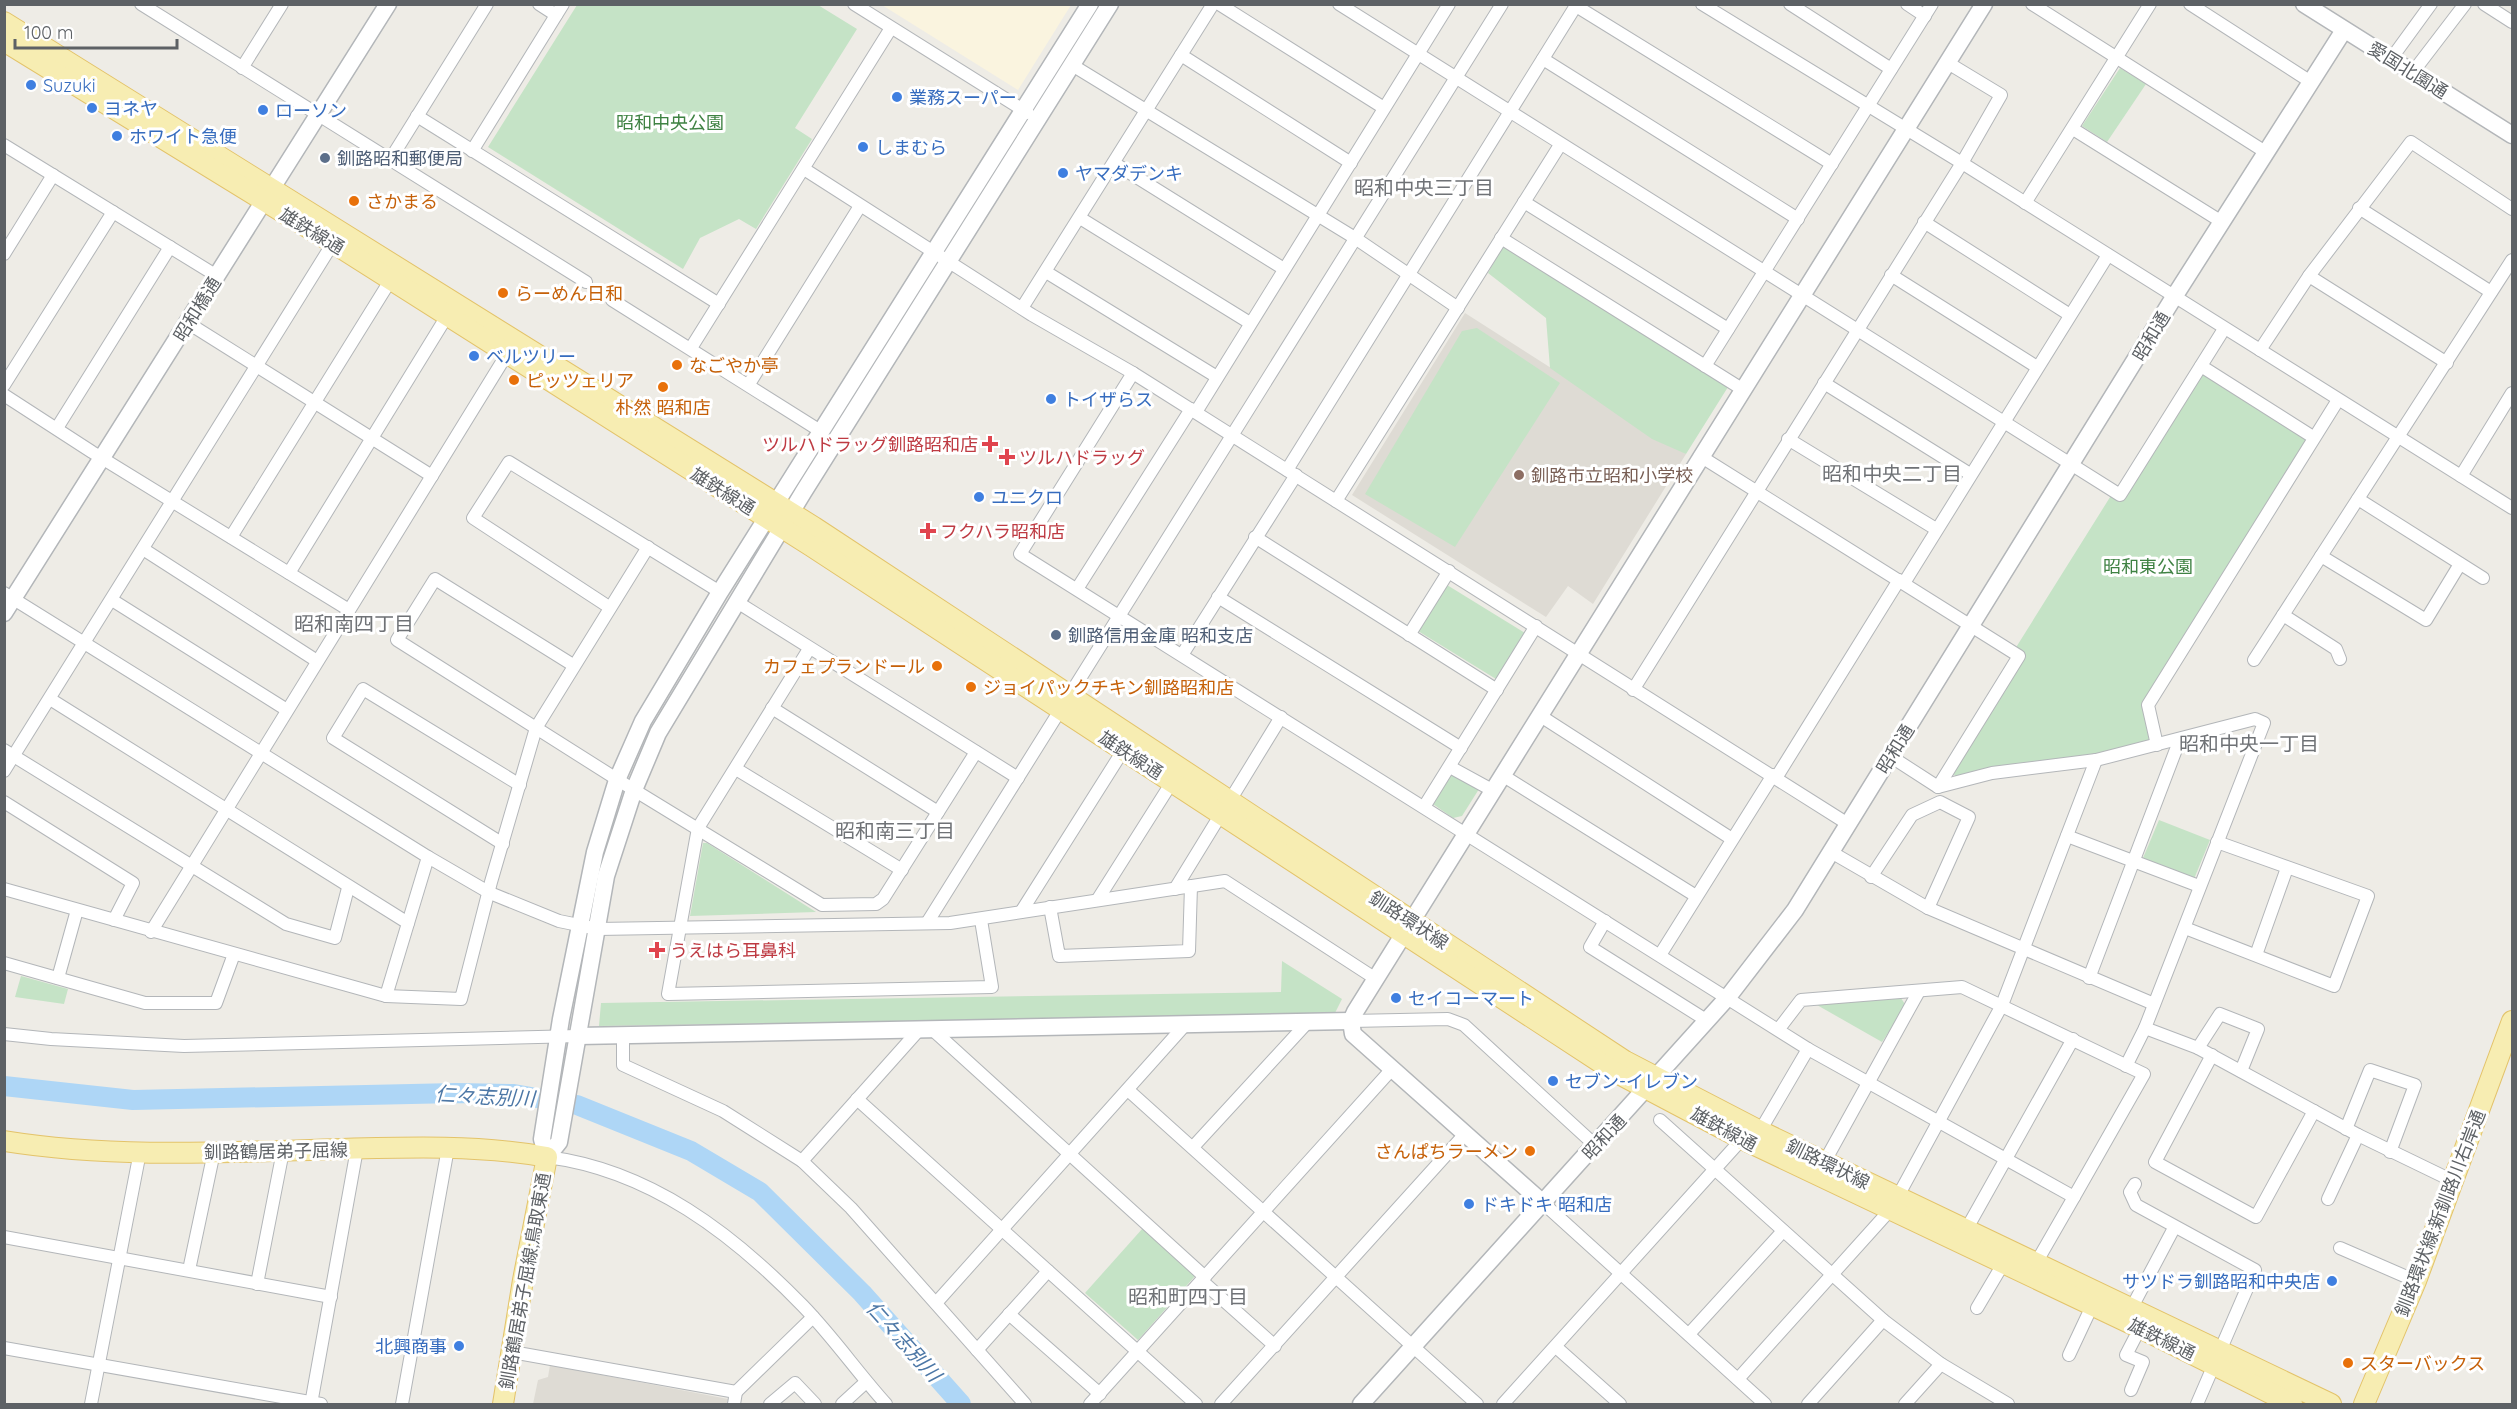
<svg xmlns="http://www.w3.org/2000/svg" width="2517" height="1409" font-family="Quicksand,'Noto Sans JP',sans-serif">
	<rect width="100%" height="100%" fill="#eeece6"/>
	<path fill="#faf4df" d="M 882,5 L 1071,5 L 1018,90 Z"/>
	<g fill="#dedbd4">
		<path d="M 1465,313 L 1686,454 L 1593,604 L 1568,586 L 1546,617 L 1352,495 Z"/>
		<path d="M 550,1365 L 728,1399 L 727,1404 L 533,1404 L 538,1380 L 548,1377 Z"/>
	</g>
	<g fill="#c5e3c6">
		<path d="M 577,5 L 818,5 L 857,29 L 795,128 L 812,139 L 756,229 L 739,219 L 700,238 L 683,269 L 488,147 Z"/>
		<path d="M 2120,68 L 2146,84 L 2107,142 L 2082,126 Z"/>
		<path d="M 1504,244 L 1728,387 L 1686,454 L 1652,439 L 1550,368 L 1546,318 L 1488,273 Z"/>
		<path d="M 1477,328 L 1560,383 L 1455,547 L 1365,494 L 1462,331 Z"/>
		<path d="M 2202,371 L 2308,439 L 2142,704 L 2152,740 L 2096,754 L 1957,778 L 1952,772 L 2015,649 L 2112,494 L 2120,500 Z"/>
		<path d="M 1447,585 L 1525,633 L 1496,679 L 1418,631 Z"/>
		<path d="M 1453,773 L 1479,789 L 1462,816 L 1453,818 L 1433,804 Z"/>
		<path d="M 2159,820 L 2210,840 L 2194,879 L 2143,858 Z"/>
		<path d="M 703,843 L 707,843 L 816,912 L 690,916 Z"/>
		<path d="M 1282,961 L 1342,999 L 1334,1015 L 599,1026 L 601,1003 L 1281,992 Z"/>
		<path d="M 21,976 L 68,989 L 64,1004 L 15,997 Z"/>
		<path d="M 1901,998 L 1906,1006 L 1882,1042 L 1817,1005 Z"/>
		<path d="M 1143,1228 L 1196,1275 L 1138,1340 L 1085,1293 Z"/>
	</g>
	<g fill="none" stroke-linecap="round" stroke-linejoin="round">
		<path stroke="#aed6f6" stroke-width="20" d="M 4,1086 L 133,1100 L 456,1093 L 514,1094 L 577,1105 L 691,1151 L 760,1192 L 862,1293 L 961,1404"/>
		<g stroke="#b3b6b9" stroke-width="14">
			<g id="minor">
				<path d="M 141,4 L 586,282"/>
				<path d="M 539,4 L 556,15"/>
				<path d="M 854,4 L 1028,113"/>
				<path d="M 1219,4 L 1384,108"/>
				<path d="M 1339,4 L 2120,495 L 2224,329"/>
				<path d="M 1702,4 L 1962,163 L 2512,508"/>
				<path d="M 1790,4 L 1891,69"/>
				<path d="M 1907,4 L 1925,16"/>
				<path d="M 2032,4 L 2267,153"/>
				<path d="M 2190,4 L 2311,82"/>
				<path d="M 2484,4 L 2512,22"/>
				<path d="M 1576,6 L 1832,164"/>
				<path d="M 1181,55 L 1351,163"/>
				<path d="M 1543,59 L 1798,219"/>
				<path d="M 2391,59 L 2431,4"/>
				<path d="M 1072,65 L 1355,238 L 1458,308"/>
				<path d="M 242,68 L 282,4"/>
				<path d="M 2413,72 L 2465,4"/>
				<path d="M 417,116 L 719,304"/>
				<path d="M 2073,129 L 2222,222"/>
				<path d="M 4,145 L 217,276"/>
				<path d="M 472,151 L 563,4"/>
				<path d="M 390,160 L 487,4"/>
				<path d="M 1114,163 L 1284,269"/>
				<path d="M 804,169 L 1032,315 L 1133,373 L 1848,824"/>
				<path d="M 1524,202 L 1728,329"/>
				<path d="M 2025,203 L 2150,4"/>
				<path d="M 2359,208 L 2491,292"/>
				<path d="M 1080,218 L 1250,323"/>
				<path d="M 1924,222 L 2070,315"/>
				<path d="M 1501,238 L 1742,389"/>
				<path d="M 4,254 L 53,175"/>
				<path d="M 1046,272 L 1217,377"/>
				<path d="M 1891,275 L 2037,367"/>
				<path d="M 2309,276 L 2447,363"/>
				<path d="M 612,300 L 822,432"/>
				<path d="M 1022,308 L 1213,4"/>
				<path d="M 188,323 L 432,476"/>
				<path d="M 691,348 L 891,28"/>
				<path d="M 2260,350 L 2309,276 L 2411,142 L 2512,209"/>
				<path d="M 1705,366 L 1932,4"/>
				<path d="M 2201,366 L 2313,437"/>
				<path d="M 1133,373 L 1020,554 L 1808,1049 L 2074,1197 L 2144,1074 L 1962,987 L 1801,1000 L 1778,1030"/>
				<path d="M 1824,383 L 1970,474"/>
				<path d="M 749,384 L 860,206"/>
				<path d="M 4,385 L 113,212"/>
				<path d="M 4,395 L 92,452 L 349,610"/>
				<path d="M 1196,412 L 1449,4"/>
				<path d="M 57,428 L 170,247"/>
				<path d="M 1788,439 L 1936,529"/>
				<path d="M 1700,456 L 2019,656 L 1938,787 L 1890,756"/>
				<path d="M 1287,470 L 1577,4"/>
				<path d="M 2461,476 L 2512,393"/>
				<path d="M 2358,499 L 2483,578"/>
				<path d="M 1336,501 L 1560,145"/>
				<path d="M 231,537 L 390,281"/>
				<path d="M 1255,537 L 1497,690"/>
				<path d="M 143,549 L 317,661"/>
				<path d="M 2321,556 L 2426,620 L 2460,564"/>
				<path d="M 289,573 L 447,316"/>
				<path d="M 1904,583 L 2108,255"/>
				<path d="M 1077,589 L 1191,409"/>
				<path d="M 4,593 L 428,857 L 490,893 L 559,921 L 598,929 L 950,923 L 1225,881 L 1376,979"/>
				<path d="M 1218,597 L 1461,748"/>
				<path d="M 112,600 L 287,710"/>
				<path d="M 737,602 L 1018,778"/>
				<path d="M 609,607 L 473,518 L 509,462 L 720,592"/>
				<path d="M 2283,615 L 2336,649 L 2340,659"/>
				<path d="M 1409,635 L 1449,571"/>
				<path d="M 809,649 L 698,828 L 668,994 L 992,987 L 981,920"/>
				<path d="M 1182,655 L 1296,475"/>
				<path d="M 2254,660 L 2512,260"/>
				<path d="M 573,665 L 435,579 L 397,640 L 634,790 L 822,905 L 876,904 L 883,899 L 976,752"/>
				<path d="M 1633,690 L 1962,163 L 2001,95 L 1948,63"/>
				<path d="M 50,699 L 408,923"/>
				<path d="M 772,708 L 938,812"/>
				<path d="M 1539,715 L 1732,839"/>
				<path d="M 2157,745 L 2148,705 L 2338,400"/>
				<path d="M 4,750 L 286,924 L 335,938 L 348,888"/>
				<path d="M 1450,767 L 1492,790"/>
				<path d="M 736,769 L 902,870"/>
				<path d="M 4,771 L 333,243"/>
				<path d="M 1502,775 L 1696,896"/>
				<path d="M 1776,778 L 1899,580"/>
				<path d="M 1938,787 L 1992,773 L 2096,760 L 2255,719 L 2264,723 L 2145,1028 L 2126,1066"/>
				<path d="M 4,802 L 133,883 L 114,920"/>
				<path d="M 1229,802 L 1281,717"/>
				<path d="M 1424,807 L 1536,626"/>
				<path d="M 2067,836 L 2199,886"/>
				<path d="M 503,844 L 333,738 L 363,689 L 520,785"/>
				<path d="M 1831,852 L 1928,908 L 2154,1004"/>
				<path d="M 1871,877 L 1912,815 L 1940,802 L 1969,817 L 1928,908"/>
				<path d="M 4,889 L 386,996 L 461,999 L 491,882 L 536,728 L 648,547"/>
				<path d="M 1175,889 L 1221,814"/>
				<path d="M 1098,899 L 1172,782"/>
				<path d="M 1050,907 L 1059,956 L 1189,951 L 1191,886"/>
				<path d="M 1021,912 L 1124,749"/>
				<path d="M 1605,921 L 1590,947 L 1706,1020"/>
				<path d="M 927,923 L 1502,4"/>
				<path d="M 2185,928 L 2334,986 L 2368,896 L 2217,842"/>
				<path d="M 151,932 L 507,354"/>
				<path d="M 1660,955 L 1773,775"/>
				<path d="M 2256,955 L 2287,868"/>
				<path d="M 4,963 L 145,1003 L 216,1003 L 234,954"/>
				<path d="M 58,978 L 77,910"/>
				<path d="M 2089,978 L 2180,739"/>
				<path d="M 386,996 L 428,857"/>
				<path d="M 1351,1021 L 1448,1019 L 1464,1025 L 1596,1146"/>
				<path d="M 2145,1028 L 2198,1048 L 2358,1135 L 2453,1181"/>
				<path d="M 934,1031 L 1205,1277"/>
				<path d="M 4,1034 L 51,1039 L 184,1046 L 578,1036"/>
				<path d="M 623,1035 L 623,1065 L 723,1111 L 802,1161 L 851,1208 L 1025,1404"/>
				<path d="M 2198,1048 L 2220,1014 L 2258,1029 L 2241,1071"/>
				<path d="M 2212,1055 L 2155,1162 L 2256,1217 L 2314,1111"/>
				<path d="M 1128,1090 L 1477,1404"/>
				<path d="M 857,1099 L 1196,1404"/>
				<path d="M 1660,1120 L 1883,1320 L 1941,1364 L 2008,1404"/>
				<path d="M 2346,1129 L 2370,1070 L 2415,1085 L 2390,1152"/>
				<path d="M 1760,1131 L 1808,1049"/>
				<path d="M 1193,1147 L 1307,1023"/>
				<path d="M 547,1157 C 650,1170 733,1234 803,1306 C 833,1337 858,1373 886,1404"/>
				<path d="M 802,1161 L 918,1031"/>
				<path d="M 1825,1161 L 1919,991"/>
				<path d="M 2135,1184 L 2130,1192 L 2136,1205 L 2255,1270 L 2197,1404"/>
				<path d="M 2328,1199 L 2358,1135"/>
				<path d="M 1543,1203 L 1765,1404"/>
				<path d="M 1966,1230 L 2073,1039"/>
				<path d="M 4,1237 L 331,1297"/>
				<path d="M 2340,1248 L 2416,1281"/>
				<path d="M 2036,1263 L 2074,1197"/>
				<path d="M 189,1270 L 214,1152"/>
				<path d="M 1202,1281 L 1275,1346"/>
				<path d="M 257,1284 L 283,1151"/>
				<path d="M 936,1303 L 1185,1025"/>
				<path d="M 1977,1308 L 2003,1264"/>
				<path d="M 2131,1309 L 2174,1228"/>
				<path d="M 1009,1314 L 1100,1394"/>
				<path d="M 1689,1334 L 1783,1231"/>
				<path d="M 1556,1347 L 1620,1404"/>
				<path d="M 4,1348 L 321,1404"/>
				<path d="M 977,1350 L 1048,1271"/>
				<path d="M 512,1352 L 736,1392 L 734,1404"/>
				<path d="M 2069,1355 L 2092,1306"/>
				<path d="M 1738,1379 L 1891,1209 L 2002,1005 L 2096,760"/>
				<path d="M 2131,1390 L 2143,1362 L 2126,1355 L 2140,1328"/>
				<path d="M 736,1392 L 813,1317"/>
				<path d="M 91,1404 L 140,1152"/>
				<path d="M 311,1404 L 357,1149"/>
				<path d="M 402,1404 L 448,1148"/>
				<path d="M 770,1404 L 795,1383 L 815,1404"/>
				<path d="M 842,1404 L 866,1382"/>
				<path d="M 1090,1404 L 1392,1069"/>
				<path d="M 1221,1404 L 1465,1134"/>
				<path d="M 1503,1404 L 1742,1139"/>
				<path d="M 1808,1404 L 1883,1320"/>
				<path d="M 1905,1404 L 1941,1364"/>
			</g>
		</g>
		<g stroke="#b3b6b9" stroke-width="19">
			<g id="tertiary">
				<path d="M 2304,4 L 2512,135"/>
				<path d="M 4,613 L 388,4"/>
				<path d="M 578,1036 L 1351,1021"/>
				<path d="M 547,1157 L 559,1142 L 606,876 L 634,790 L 658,733 L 804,491 L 1110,4"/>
				<path d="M 547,1157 L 542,1139 L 561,1019 L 595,852 L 617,780 L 643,721 L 720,592 L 1090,4"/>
				<path d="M 1543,1203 L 1353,1034 L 1351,1021 L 1355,1012 L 1984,4"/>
				<path d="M 1361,1404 L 1728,997 L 1795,910 L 2174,297 L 2344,30"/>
			</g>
		</g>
		<g stroke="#e3c36a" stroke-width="22">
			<g id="primary">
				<path d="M 4,22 L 814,527 L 1625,1061 L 1760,1131 L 2331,1404"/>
				<path d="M 4,41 L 333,243 L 811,546 L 1615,1072 L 1742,1139 L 2140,1328 L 2292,1404"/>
				<path d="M 4,1141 C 116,1159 230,1152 342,1149 C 410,1147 480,1145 547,1157 L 523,1280 L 503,1404"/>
				<path d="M 2364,1404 L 2416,1281 L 2512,1021"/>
			</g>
		</g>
		<use href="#minor" stroke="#fff" stroke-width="12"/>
		<use href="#tertiary" stroke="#fff" stroke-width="16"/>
		<use href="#primary" stroke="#f7edb2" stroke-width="20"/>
	</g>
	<g fill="#3f7fe0" stroke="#fff" stroke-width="2">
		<circle cx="31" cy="85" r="6"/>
		<circle cx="897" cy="97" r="6"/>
		<circle cx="92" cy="108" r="6"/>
		<circle cx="263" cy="110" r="6"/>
		<circle cx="117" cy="136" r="6"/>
		<circle cx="863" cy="147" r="6"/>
		<circle cx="1063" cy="173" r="6"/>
		<circle cx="474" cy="356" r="6"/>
		<circle cx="1051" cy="399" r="6"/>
		<circle cx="979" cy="497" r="6"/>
		<circle cx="1396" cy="998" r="6"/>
		<circle cx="1553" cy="1081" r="6"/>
		<circle cx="1469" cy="1204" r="6"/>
		<circle cx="2332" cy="1281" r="6"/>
		<circle cx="459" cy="1346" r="6"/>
	</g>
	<g fill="#5c6f8a" stroke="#fff" stroke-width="2">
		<circle cx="325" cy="158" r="6"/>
		<circle cx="1056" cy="635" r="6"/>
	</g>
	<g fill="#e8710a" stroke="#fff" stroke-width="2">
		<circle cx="354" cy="201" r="6"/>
		<circle cx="503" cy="293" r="6"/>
		<circle cx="677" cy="365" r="6"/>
		<circle cx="514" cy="380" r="6"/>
		<circle cx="663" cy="387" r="6"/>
		<circle cx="937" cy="666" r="6"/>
		<circle cx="971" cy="687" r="6"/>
		<circle cx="1530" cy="1151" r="6"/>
		<circle cx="2348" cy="1363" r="6"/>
	</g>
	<g fill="#e0444e" stroke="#fff" stroke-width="2">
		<path d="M987 435h6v6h6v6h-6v6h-6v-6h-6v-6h6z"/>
		<path d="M1004 448h6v6h6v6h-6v6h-6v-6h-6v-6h6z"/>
		<path d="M925 522h6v6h6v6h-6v6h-6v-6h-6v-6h6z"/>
		<path d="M654 941h6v6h6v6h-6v6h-6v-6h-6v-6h6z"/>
	</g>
	<circle fill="#8d6e63" stroke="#fff" stroke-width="2" cx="1519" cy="475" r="6"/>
	<g text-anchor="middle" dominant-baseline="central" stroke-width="6" stroke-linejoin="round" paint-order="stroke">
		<g font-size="18" fill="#5d6165" stroke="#fff">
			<text transform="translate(2408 70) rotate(32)">愛国北園通</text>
			<text transform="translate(312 231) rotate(31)">雄鉄線通</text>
			<text transform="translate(197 309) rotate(-58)">昭和橋通</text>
			<text transform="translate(2151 336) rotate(-59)">昭和通</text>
			<text transform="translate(723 491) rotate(32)">雄鉄線通</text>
			<text transform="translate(1895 749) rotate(-58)">昭和通</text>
			<text transform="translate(1131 755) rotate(33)">雄鉄線通</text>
			<text transform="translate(1409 920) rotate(33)">釧路環状線</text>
			<text transform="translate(1724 1129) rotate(28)">雄鉄線通</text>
			<text transform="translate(1604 1137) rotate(-47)">昭和通</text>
			<text transform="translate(276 1151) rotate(-1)">釧路鶴居弟子屈線</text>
			<text transform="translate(1828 1164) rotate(26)">釧路環状線</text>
			<text transform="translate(2440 1213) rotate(-69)">釧路環状線;新釧路川右岸通</text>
			<text transform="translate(525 1281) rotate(-80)">釧路鶴居弟子屈線;鳥取東通</text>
			<text transform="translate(2162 1339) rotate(26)">雄鉄線通</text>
		</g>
		<g font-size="18" fill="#366cbe" stroke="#fff" text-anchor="start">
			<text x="43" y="85">Suzuki</text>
			<text x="909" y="97">業務スーパー</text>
			<text x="104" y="108">ヨネヤ</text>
			<text x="275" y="110">ローソン</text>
			<text x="129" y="136">ホワイト急便</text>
			<text x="875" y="147">しまむら</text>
			<text x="1075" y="173">ヤマダデンキ</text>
			<text x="486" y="356">ベルツリー</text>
			<text x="1063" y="399">トイザらス</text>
			<text x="991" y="497">ユニクロ</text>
			<text x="1408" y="998">セイコーマート</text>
			<text x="1565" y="1081">セブン-イレブン</text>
			<text x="1481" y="1204">ドキドキ 昭和店</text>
			<text x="2320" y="1281" text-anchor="end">サツドラ釧路昭和中央店</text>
			<text x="447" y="1346" text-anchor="end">北興商事</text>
		</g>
		<g font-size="18" fill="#3f8243" stroke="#fff">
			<text x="670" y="122">昭和中央公園</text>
			<text x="2148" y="566">昭和東公園</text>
		</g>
		<g font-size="18" fill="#4e5e75" stroke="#fff" text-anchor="start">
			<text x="337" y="158">釧路昭和郵便局</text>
			<text x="1068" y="635">釧路信用金庫 昭和支店</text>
		</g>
		<g font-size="18" fill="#c56008" stroke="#fff" text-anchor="start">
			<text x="366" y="201">さかまる</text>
			<text x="515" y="293">らーめん日和</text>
			<text x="689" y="365">なごやか亭</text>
			<text x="526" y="380">ピッツェリア</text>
			<text x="663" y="407" text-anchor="middle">朴然 昭和店</text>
			<text x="925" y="666" text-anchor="end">カフェプランドール</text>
			<text x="983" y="687">ジョイパックチキン釧路昭和店</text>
			<text x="1518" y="1151" text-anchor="end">さんぱちラーメン</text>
			<text x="2360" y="1363">スターバックス</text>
		</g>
		<g font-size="18" fill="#be3a42" stroke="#fff" text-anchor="start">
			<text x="978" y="444" text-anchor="end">ツルハドラッグ釧路昭和店</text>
			<text x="1019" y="457">ツルハドラッグ</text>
			<text x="940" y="531">フクハラ昭和店</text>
			<text x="670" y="950">うえはら耳鼻科</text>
		</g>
		<g font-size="18" fill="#785e54" stroke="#fff" text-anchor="start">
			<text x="1531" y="475">釧路市立昭和小学校</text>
		</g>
		<g font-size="20" fill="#6f7276" stroke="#fff">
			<text x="1424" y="187">昭和中央三丁目</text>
			<text x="1892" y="473">昭和中央二丁目</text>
			<text x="354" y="623">昭和南四丁目</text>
			<text x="2249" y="743">昭和中央一丁目</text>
			<text x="895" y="830">昭和南三丁目</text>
			<text x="1188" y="1296">昭和町四丁目</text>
		</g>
		<g font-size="20" font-style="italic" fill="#4c77a6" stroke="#fff">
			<text transform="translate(485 1096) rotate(3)">仁々志別川</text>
			<text transform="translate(904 1341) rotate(48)">仁々志別川</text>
		</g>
	</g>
	<rect width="2517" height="1409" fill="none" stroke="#5d6165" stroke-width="12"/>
	<path d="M15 39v9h162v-9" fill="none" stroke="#5d6165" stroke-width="3"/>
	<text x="24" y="39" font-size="18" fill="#5d6165" stroke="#ffffff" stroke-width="4.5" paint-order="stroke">100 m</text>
</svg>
